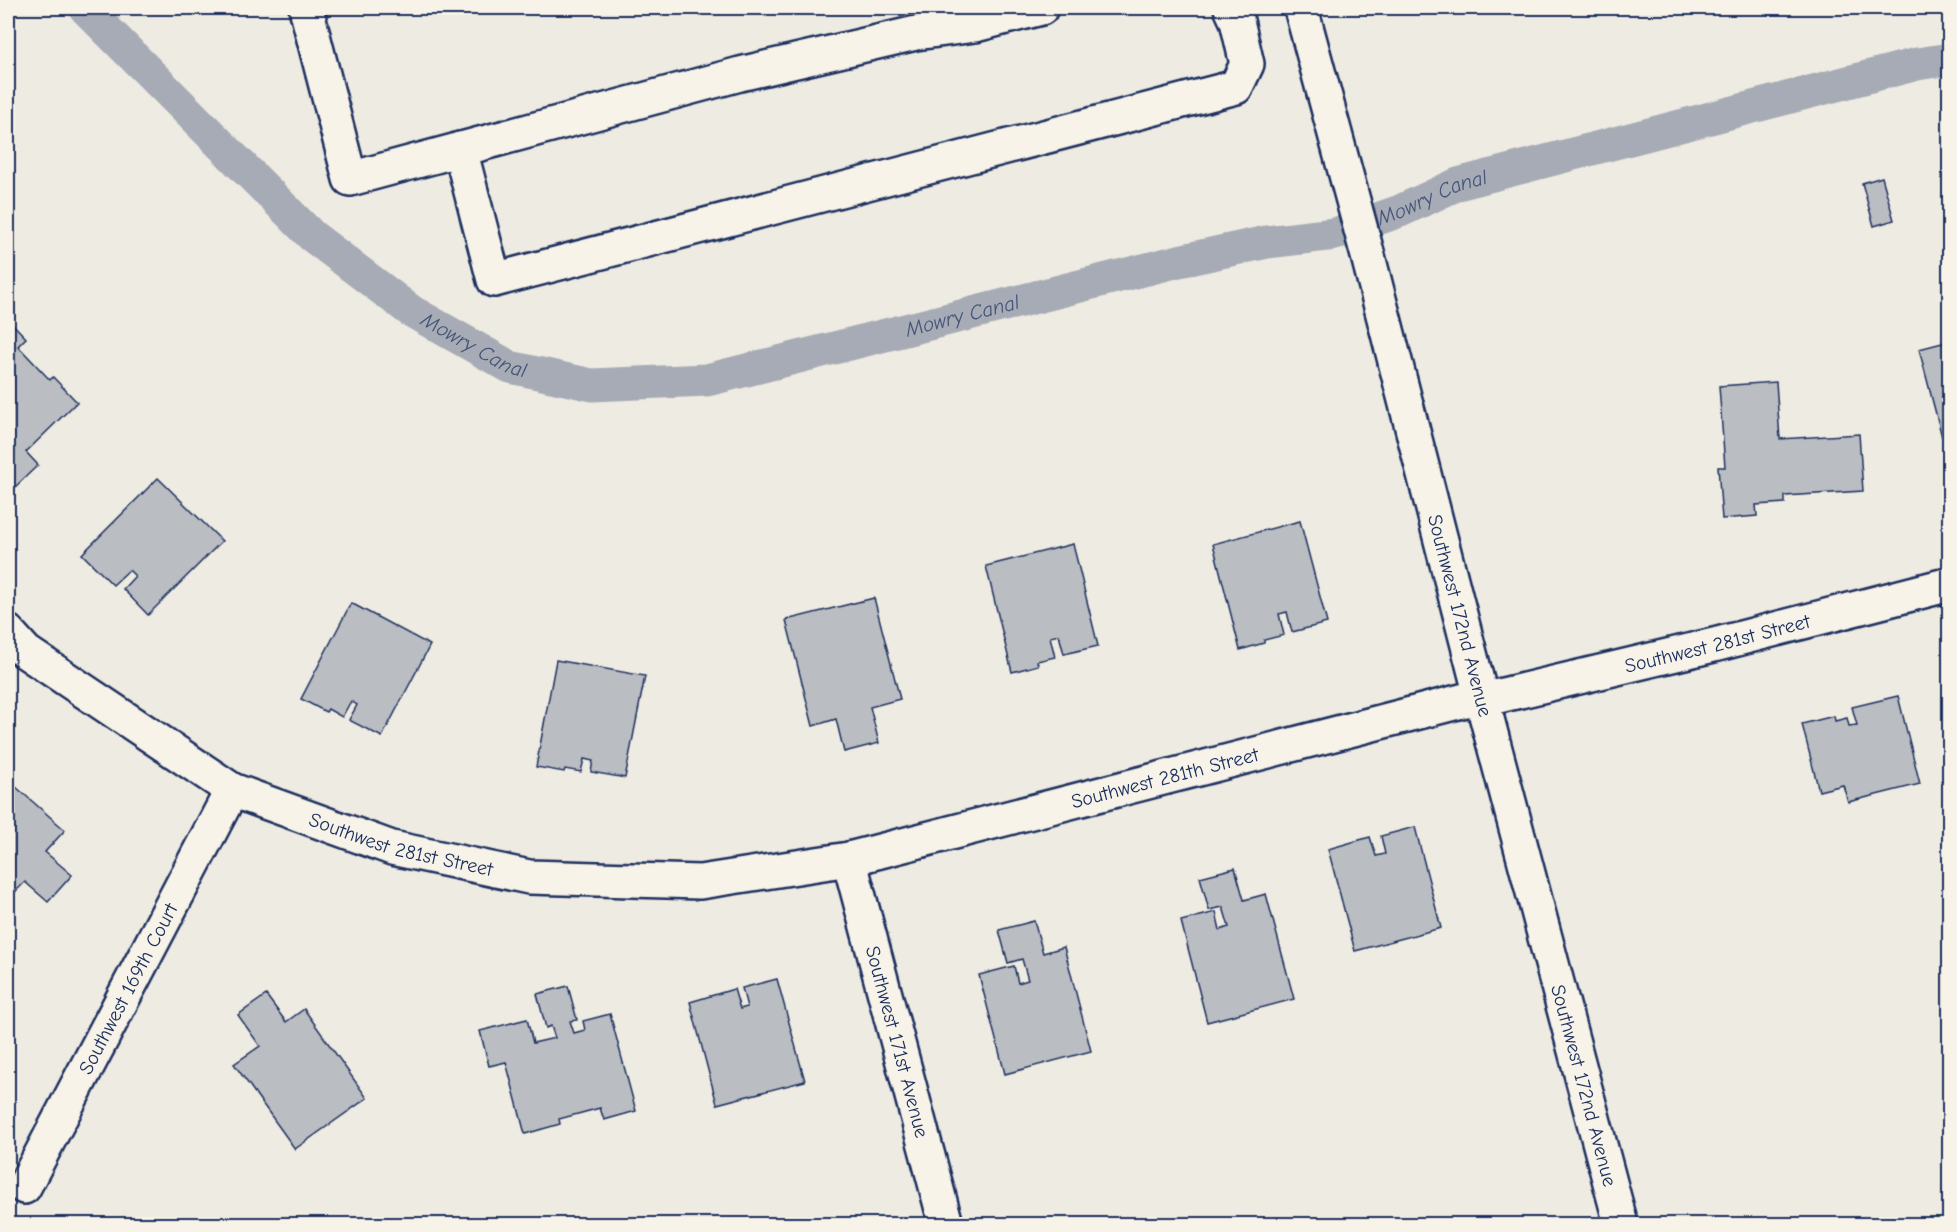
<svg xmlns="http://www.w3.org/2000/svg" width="1957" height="1232" font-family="'Comic Neue',sans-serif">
	<rect width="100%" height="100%" fill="#eeebe2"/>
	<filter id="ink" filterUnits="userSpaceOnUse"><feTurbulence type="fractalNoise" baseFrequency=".0167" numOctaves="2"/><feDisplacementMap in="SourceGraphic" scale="12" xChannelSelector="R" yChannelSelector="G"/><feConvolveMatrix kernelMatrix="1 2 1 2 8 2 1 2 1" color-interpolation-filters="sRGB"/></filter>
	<g filter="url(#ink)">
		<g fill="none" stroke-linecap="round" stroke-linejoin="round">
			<path stroke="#a6abb5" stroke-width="33" id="s1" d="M 85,8 L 312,236 L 411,311 L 510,367 L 592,385 L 707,380 L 1179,261 L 1267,242 L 1335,234 L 1400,211 L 1458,184 L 1917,64 L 1950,59"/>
		</g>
		<g fill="#babdc2" stroke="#1b2f5e" stroke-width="1.5">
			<path d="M 1882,177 L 1894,220 L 1874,226 L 1862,183 Z"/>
			<path d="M 8,319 L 26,338 L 18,346 L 50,380 L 53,377 L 77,402 L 26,452 L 38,465 L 13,489 L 8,484 Z"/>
			<path d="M 1950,341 L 1950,435 L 1942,437 L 1919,349 Z"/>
			<path d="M 1776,382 L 1780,439 L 1859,434 L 1863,491 L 1785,496 L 1785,503 L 1756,505 L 1757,516 L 1722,519 L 1718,467 L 1725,467 L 1719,386 Z"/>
			<path d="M 158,478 L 222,541 L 148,615 L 123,589 L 135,576 L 129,570 L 113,585 L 82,554 Z"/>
			<path d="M 1300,521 L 1327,623 L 1292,632 L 1287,612 L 1279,614 L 1284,635 L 1264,640 L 1264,643 L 1240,650 L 1213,544 Z"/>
			<path d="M 1073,544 L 1098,646 L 1064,654 L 1059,635 L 1050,637 L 1055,657 L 1037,661 L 1038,665 L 1012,672 L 986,566 Z"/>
			<path d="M 874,598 L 900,699 L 870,707 L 879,743 L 844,752 L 836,719 L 813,726 L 786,620 Z"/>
			<path d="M 351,603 L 430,645 L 382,737 L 349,720 L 357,705 L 351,701 L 342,717 L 328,709 L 326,712 L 301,699 Z"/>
			<path d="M 556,660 L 645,676 L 625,778 L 591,772 L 593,761 L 584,759 L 581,772 L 565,769 L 564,772 L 536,767 Z"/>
			<path d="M 1898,696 L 1920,784 L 1848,802 L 1843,785 L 1819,791 L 1802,724 L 1834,716 L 1835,721 L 1847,718 L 1849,726 L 1857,725 L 1852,707 Z"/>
			<path d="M 8,780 L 65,830 L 45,852 L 72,875 L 48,902 L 25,882 L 9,898 L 8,896 Z"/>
			<path d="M 1415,827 L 1441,928 L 1355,951 L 1328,849 L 1370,837 L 1376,856 L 1385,854 L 1381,836 Z"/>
			<path d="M 1235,868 L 1244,900 L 1266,894 L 1294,999 L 1207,1022 L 1181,921 L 1216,912 L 1220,930 L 1229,927 L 1223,907 L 1209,910 L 1200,877 Z"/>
			<path d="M 1034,921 L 1043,953 L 1064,947 L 1091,1051 L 1005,1074 L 979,975 L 1014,966 L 1018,983 L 1028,980 L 1022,959 L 1008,963 L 999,930 Z"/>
			<path d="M 777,979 L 805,1081 L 717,1104 L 690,1002 L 734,989 L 740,1009 L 747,1007 L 742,988 Z"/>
			<path d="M 568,986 L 577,1020 L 570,1021 L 574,1033 L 585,1030 L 583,1021 L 610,1014 L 636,1111 L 604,1120 L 600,1108 L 559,1119 L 560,1124 L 525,1134 L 506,1062 L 489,1066 L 480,1031 L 527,1019 L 533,1043 L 555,1038 L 551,1026 L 546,1028 L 537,994 Z"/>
			<path d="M 266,995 L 286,1022 L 304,1009 L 367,1098 L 295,1149 L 234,1064 L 260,1046 L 238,1015 Z"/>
		</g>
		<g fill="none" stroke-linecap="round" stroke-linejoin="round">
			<g stroke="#1b2f5e" stroke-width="38">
				<g id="minor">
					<path d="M 306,8 L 350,179 L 740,74 L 916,33 L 975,25 L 1041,8"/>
					<path id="s2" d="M 1301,8 L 1368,256 L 1482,700 L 1621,1224"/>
					<path d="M 460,149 L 494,280 L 1236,87 L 1247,64 L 1237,21 L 1231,8"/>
					<path id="s3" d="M 8,632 L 26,652 L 232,790 L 392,848 L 529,877 L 700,882 L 849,859 L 1481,696"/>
					<path id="s4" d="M 1482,700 L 1718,644 L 1950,584"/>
					<path id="s5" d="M 849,859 L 946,1224"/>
					<path id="s6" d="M 24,1187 L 232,790"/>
				</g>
			</g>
			<use href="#minor" stroke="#f7f3e8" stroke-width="33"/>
		</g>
	</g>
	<g text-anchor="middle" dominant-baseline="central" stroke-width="6" stroke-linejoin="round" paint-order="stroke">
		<g font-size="20" fill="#1b2f5e" stroke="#f7f3e8">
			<text stroke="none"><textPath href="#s2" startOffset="628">Southwest 172nd Avenue</textPath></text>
			<text stroke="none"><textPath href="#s4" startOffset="242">Southwest 281st Street</textPath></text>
			<text stroke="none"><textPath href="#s3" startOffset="1233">Southwest 281th Street</textPath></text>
			<text stroke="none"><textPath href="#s3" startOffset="453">Southwest 281st Street</textPath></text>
			<text stroke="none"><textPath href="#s6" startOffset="224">Southwest 169th Court</textPath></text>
			<text stroke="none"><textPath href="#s5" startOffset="189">Southwest 171st Avenue</textPath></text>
			<text stroke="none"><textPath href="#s2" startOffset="1114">Southwest 172nd Avenue</textPath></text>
		</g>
		<g font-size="21" font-style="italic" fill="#455478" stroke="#f7f3e8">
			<text stroke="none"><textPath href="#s1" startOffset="1508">Mowry Canal</textPath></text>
			<text stroke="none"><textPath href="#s1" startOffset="1022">Mowry Canal</textPath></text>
			<text stroke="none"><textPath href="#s1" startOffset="518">Mowry Canal</textPath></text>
		</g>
	</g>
	<rect width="1957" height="1232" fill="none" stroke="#f7f3e8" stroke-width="30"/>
	<rect x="15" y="15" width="1927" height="1202" fill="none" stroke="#1b2f5e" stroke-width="2" filter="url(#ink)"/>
</svg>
